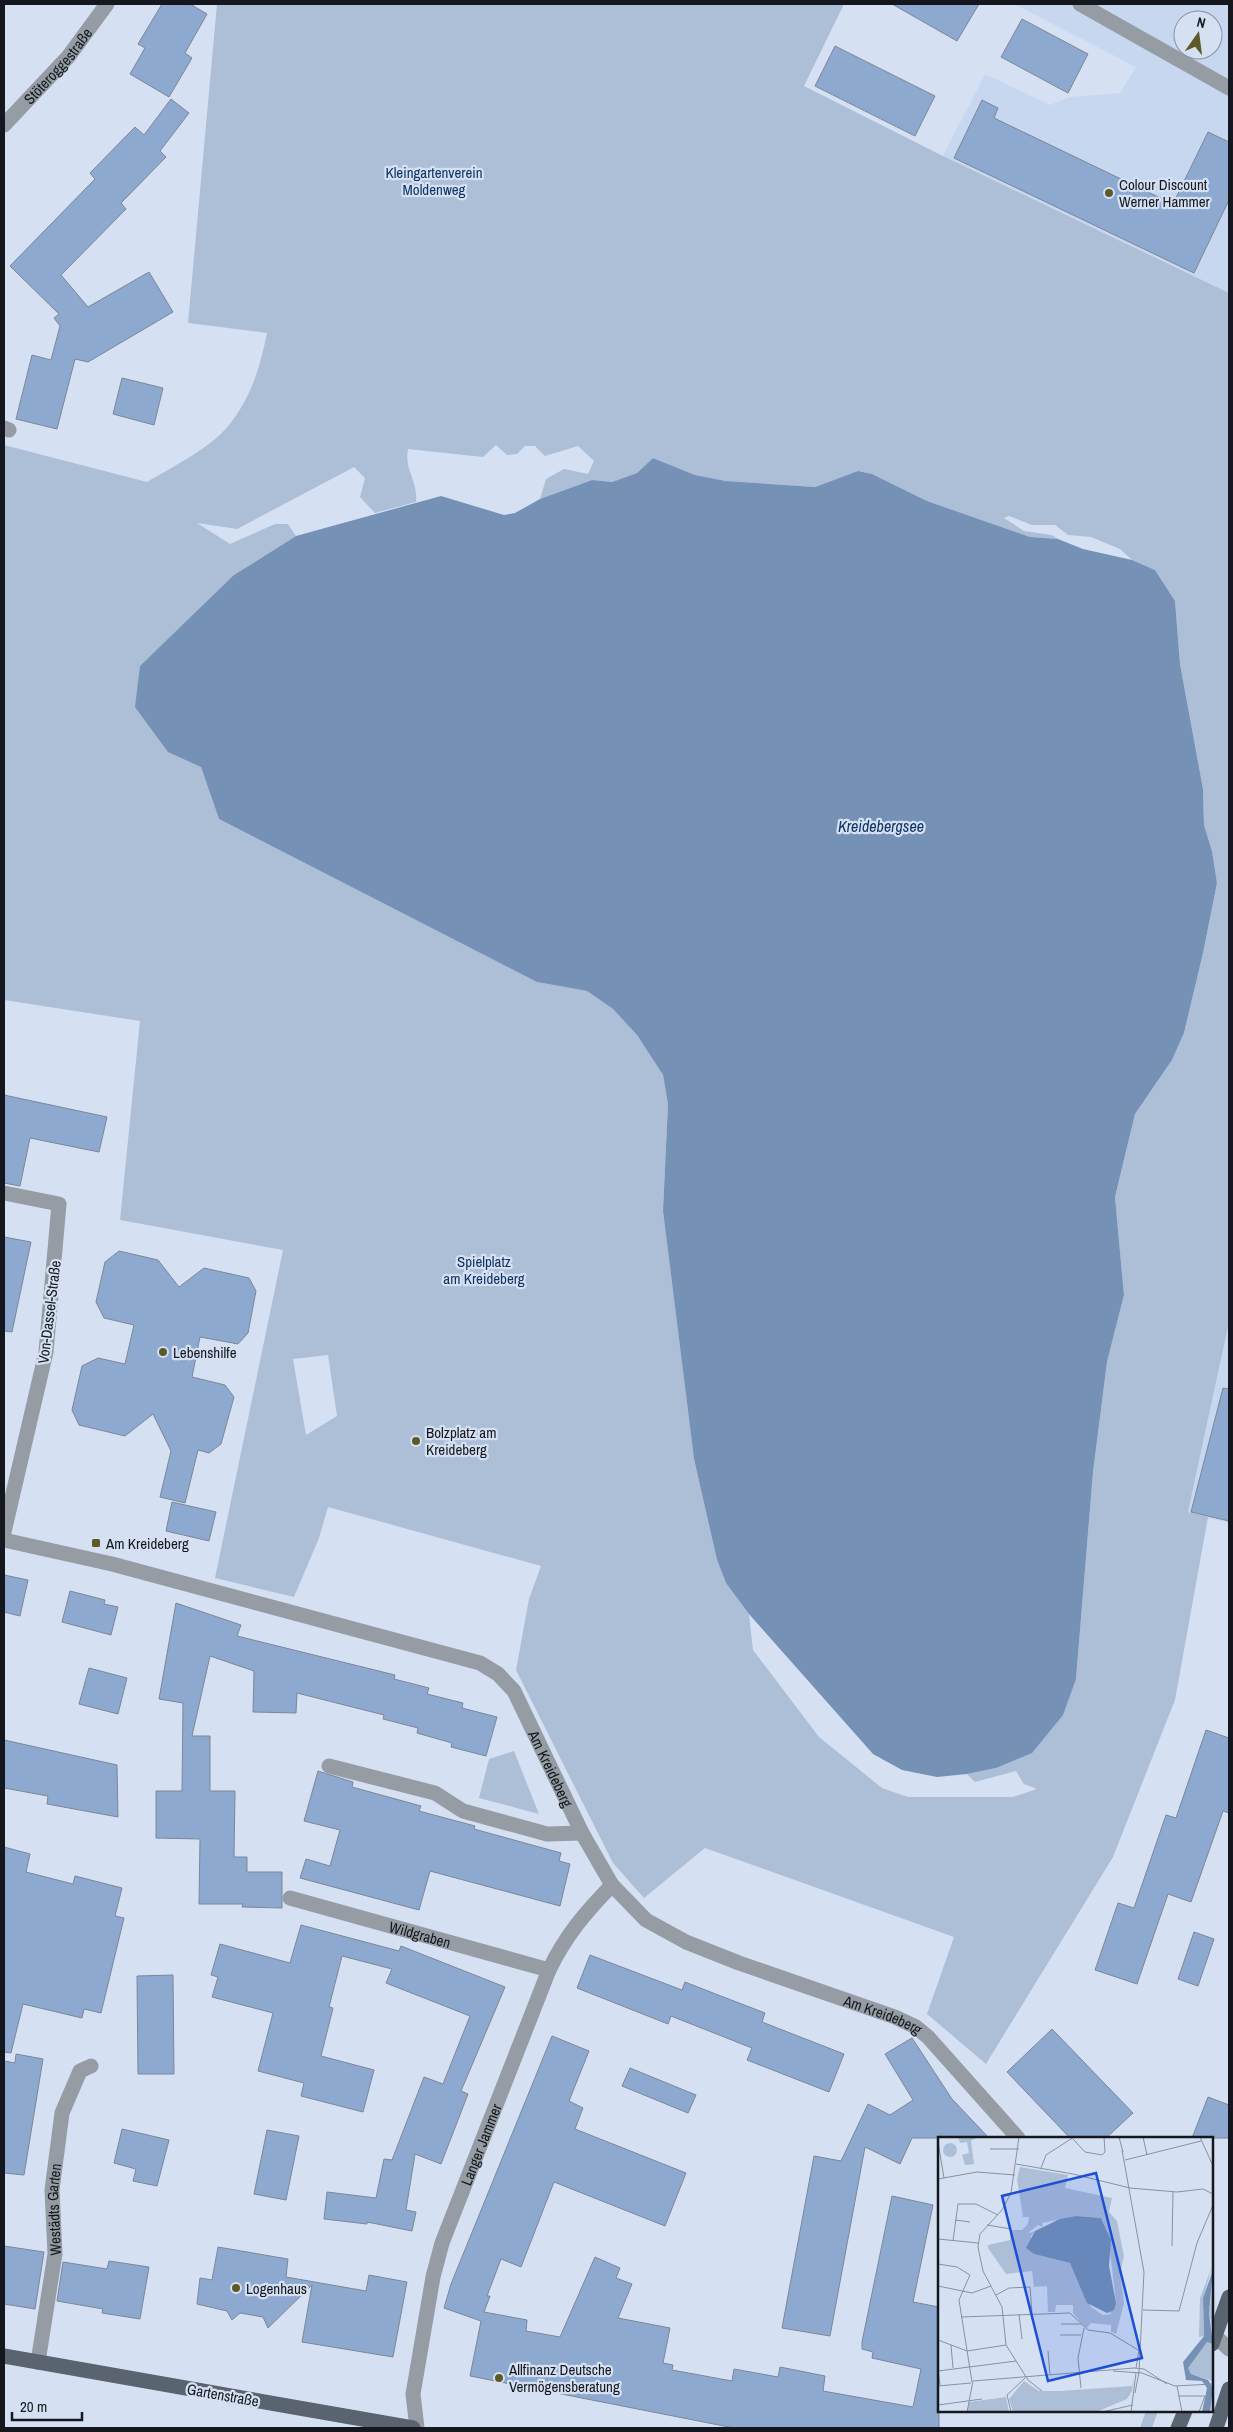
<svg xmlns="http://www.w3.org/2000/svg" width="1233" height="2432" font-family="'Archivo Narrow',sans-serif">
	<rect width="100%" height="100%" fill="#d5e1f3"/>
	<g fill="#c6d7ef" fill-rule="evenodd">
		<path d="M 1014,4 L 1229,4 L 1229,293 L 943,156 L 985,74 L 1050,105 L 1070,97 L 1120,93 L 1136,67 ZM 1183,20 L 1213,20 L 1213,50 L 1183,50 Z"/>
		<path d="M 1229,1322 L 1229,1523 L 1188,1513 Z"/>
	</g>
	<g fill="#adbed7" fill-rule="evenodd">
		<path d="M 217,4 L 844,4 L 804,86 L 943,156 L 1229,293 L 1229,1322 L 1188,1512 L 1208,1517 L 1175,1700 L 1113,1857 L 986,2064 L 927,2014 L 954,1937 L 705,1848 L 644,1898 L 613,1863 L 516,1670 L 529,1599 L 541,1566 L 328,1507 L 319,1538 L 294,1597 L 215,1578 L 283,1250 L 120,1220 L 140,1021 L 4,1000 L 4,445 L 147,482 C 171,468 212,447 229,425 C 251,398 260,367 267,333 L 188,323 ZM 496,445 L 507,455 L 517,454 L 525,446 L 535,446 L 545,456 L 578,446 L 594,461 L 588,474 L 564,469 L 546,479 L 540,499 L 592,480 L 612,482 L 637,473 L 653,458 L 695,475 L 726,481 L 815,487 L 858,471 L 872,474 L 927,501 L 1030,537 L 1058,539 L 1052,535 L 1024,531 L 1004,518 L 1009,516 L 1032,525 L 1055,525 L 1068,535 L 1091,537 L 1120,549 L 1132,560 L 1155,570 L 1175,601 L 1180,664 L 1203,789 L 1204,825 L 1212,851 L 1217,883 L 1203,953 L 1184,1033 L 1172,1060 L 1135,1114 L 1115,1197 L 1124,1295 L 1107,1362 L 1093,1472 L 1076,1679 L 996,1768 L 967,1774 L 975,1782 L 1016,1771 L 1024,1784 L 1037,1789 L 1013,1797 L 908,1797 L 882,1788 L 819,1737 L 753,1650 L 749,1614 L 726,1583 L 717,1560 L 694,1459 L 663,1211 L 668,1104 L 663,1075 L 637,1035 L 613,1009 L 587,991 L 537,982 L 219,819 L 201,767 L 234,575 L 296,536 L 288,524 L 275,524 L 230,544 L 197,523 L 237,529 L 354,467 L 365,478 L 360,497 L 375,513 L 416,502 C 418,479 404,472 408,449 L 483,457 ZM 328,1355 L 337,1416 L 306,1435 L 293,1359 Z"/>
		<path d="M 514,1751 L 539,1814 L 479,1798 L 489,1759 Z"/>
		<path d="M 1146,2411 L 1158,2411 L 1152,2428 L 1140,2428 Z"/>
	</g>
	<path fill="#7691b6" d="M 653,458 L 695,475 L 726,481 L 815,487 L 858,471 L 872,474 L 927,501 L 1030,537 L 1058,539 L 1083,549 L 1132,560 L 1155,570 L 1175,601 L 1180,664 L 1203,789 L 1204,825 L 1212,851 L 1217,883 L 1203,953 L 1184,1033 L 1172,1060 L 1135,1114 L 1115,1197 L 1124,1295 L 1107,1362 L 1093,1472 L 1076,1679 L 1063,1715 L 1032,1753 L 996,1768 L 967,1774 L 937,1777 L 902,1770 L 873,1754 L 749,1614 L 726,1583 L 717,1560 L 694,1459 L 663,1211 L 668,1104 L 663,1075 L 637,1035 L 613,1009 L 587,991 L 537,982 L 219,819 L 201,767 L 168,752 L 135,707 L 140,666 L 234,575 L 296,536 L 441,496 L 504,515 L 515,513 L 540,499 L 592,480 L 612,482 L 637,473 Z"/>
	<g fill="#8da9d0" stroke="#7c8797">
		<path d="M 162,4 L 190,4 L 207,14 L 185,53 L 192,58 L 169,97 L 130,74 L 145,48 L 138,44 Z"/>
		<path d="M 892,4 L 979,4 L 957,41 Z"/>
		<path d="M 1022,19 L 1088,54 L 1068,93 L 1001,57 Z"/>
		<path d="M 835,46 L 935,96 L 915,136 L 815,86 Z"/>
		<path d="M 171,99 L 189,113 L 160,151 L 166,157 L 121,203 L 126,209 L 61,275 L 88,307 L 149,272 L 173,312 L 88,362 L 75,359 L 57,429 L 16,419 L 32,355 L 51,360 L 60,326 L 54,318 L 59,314 L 10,266 L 95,179 L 90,173 L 135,127 L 144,135 Z"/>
		<path d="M 982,100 L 998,108 L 994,118 L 1173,204 L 1208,132 L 1229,142 L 1229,200 L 1194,273 L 954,158 Z"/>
		<path d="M 122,378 L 163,388 L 154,425 L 113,414 Z"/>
		<path d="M 4,1095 L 107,1117 L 99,1152 L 30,1138 L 20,1186 L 4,1183 Z"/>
		<path d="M 4,1237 L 31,1242 L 12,1332 L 4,1331 Z"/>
		<path d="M 119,1251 L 158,1260 L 179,1287 L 204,1268 L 249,1278 L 256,1291 L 248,1333 L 238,1344 L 200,1337 L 192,1377 L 225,1385 L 234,1397 L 221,1444 L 209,1453 L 198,1450 L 185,1503 L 160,1497 L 171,1451 L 153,1414 L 125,1436 L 79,1425 L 72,1410 L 82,1366 L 98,1358 L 125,1364 L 134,1325 L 104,1318 L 96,1302 L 105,1262 Z"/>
		<path d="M 1223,1388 L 1229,1389 L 1229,1521 L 1191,1512 Z"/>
		<path d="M 172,1502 L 216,1512 L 209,1541 L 166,1531 Z"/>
		<path d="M 4,1575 L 28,1580 L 20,1616 L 4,1612 Z"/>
		<path d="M 70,1591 L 105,1600 L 104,1604 L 118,1607 L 111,1635 L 62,1622 Z"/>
		<path d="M 176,1603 L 241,1625 L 237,1636 L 395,1675 L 394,1679 L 429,1688 L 427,1694 L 463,1703 L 462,1708 L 497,1717 L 486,1756 L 451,1747 L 452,1743 L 417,1733 L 418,1728 L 383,1719 L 384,1715 L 297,1693 L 296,1713 L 253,1712 L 254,1671 L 210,1656 L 192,1736 L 210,1736 L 210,1791 L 235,1791 L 234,1857 L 247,1857 L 247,1872 L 282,1872 L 282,1908 L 242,1907 L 243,1904 L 199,1904 L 200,1839 L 156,1838 L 156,1791 L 182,1791 L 183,1703 L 159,1699 Z"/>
		<path d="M 89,1668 L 127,1678 L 118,1714 L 79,1704 Z"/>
		<path d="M 1206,1730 L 1229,1738 L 1229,1813 L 1223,1811 L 1191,1902 L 1168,1894 L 1137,1984 L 1095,1970 L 1118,1903 L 1134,1908 L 1166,1815 L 1176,1818 Z"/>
		<path d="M 4,1740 L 117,1765 L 118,1817 L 47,1804 L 48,1796 L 4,1788 Z"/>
		<path d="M 318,1771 L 353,1782 L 352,1787 L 421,1806 L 419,1811 L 475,1826 L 474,1829 L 561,1853 L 559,1861 L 570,1864 L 560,1906 L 430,1871 L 419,1910 L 300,1878 L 306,1859 L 330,1866 L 340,1830 L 304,1821 Z"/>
		<path d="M 4,1847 L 30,1854 L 26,1872 L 73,1884 L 75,1876 L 122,1888 L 115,1916 L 124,1918 L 101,2013 L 84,2009 L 82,2018 L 23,2004 L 11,2053 L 4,2052 Z"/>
		<path d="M 301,1925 L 399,1951 L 401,1946 L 505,1987 L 461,2091 L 468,2094 L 441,2164 L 415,2154 L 406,2210 L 416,2212 L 412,2231 L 367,2222 L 367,2224 L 324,2219 L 327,2192 L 376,2198 L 384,2159 L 392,2160 L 424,2077 L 443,2084 L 470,2016 L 386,1983 L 392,1969 L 342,1956 L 329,2007 L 333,2008 L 321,2056 L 374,2070 L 363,2112 L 301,2096 L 304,2083 L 258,2071 L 273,2013 L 212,1997 L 218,1977 L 211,1975 L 220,1944 L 290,1963 Z"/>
		<path d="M 1194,1932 L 1214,1939 L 1198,1986 L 1178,1979 Z"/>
		<path d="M 590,1955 L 682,1990 L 685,1982 L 726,1998 L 765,2013 L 762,2022 L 844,2054 L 829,2092 L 747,2060 L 752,2048 L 671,2016 L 668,2024 L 577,1988 Z"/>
		<path d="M 173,1975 L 174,2074 L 138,2074 L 137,1976 Z"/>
		<path d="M 1052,2029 L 1133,2113 L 1106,2138 L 1070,2138 L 1007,2072 Z"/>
		<path d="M 552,2036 L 589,2051 L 569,2101 L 583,2108 L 575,2129 L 686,2173 L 665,2226 L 554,2182 L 521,2267 L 501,2259 L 487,2296 L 490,2296 L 484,2312 L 527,2320 L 526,2331 L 560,2337 L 595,2257 L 620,2268 L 616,2278 L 632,2284 L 618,2318 L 670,2328 L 663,2363 L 673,2365 L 672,2370 L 732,2381 L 734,2369 L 778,2377 L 780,2367 L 825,2376 L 823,2391 L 913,2407 L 921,2369 L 872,2358 L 873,2352 L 862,2349 L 862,2342 L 892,2196 L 933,2205 L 913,2302 L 939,2307 L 939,2428 L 734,2428 L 470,2376 L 481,2321 L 444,2308 L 451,2284 Z"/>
		<path d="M 912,2038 L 952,2099 L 989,2138 L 912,2138 L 900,2164 L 865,2147 L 830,2336 L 782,2328 L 814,2156 L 841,2161 L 868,2104 L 890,2115 L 913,2100 L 885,2054 Z"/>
		<path d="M 16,2054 L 43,2059 L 24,2175 L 4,2173 L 4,2061 L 15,2063 Z"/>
		<path d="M 630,2068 L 696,2095 L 688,2113 L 622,2086 Z"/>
		<path d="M 1208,2097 L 1229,2105 L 1229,2138 L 1192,2138 Z"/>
		<path d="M 122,2129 L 169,2140 L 157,2186 L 133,2181 L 136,2169 L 114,2163 Z"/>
		<path d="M 267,2130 L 299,2136 L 286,2200 L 254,2194 Z"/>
		<path d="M 4,2246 L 44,2252 L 35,2309 L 4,2304 Z"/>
		<path d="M 218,2247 L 288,2259 L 286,2277 L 366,2291 L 369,2275 L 407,2282 L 393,2357 L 302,2342 L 312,2285 L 268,2328 L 263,2317 L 240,2313 L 232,2320 L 227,2311 L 197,2304 L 200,2278 L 212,2280 Z"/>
		<path d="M 109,2261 L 149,2267 L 140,2319 L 102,2313 L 103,2309 L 57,2301 L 63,2262 L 107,2269 Z"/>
	</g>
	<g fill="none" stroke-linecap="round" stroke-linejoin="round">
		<g stroke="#969ca3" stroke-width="15">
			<path d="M 1080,4 L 1229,88"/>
			<path id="s1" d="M 4,125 L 68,57 L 107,4"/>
			<path d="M 4,428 L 9,430"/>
			<path d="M 4,1193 L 59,1204 L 46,1352 L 4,1532"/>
			<path id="s2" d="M 4,1540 L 112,1564 L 480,1663 L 498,1674 L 514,1691 L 582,1833 L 612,1885 L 646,1920 L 686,1942 L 739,1963 L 895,2017 L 916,2027 L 928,2037 L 1018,2138"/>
			<path d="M 329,1766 L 435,1793 L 463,1811 L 547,1834 L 582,1833"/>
			<path id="s3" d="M 290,1898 L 549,1970"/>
			<path d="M 1212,2333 L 1229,2349"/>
			<path id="s4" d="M 38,2362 L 55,2254 L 52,2190 L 62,2113 L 80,2071 L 91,2066"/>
			<path id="s5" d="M 417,2428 L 413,2394 L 433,2277 L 442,2243 L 549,1970 C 566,1935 585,1913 612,1885"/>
		</g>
		<g stroke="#5a6370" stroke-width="15">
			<path d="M 1212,2344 L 1229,2297"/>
			<path d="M 4,2356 L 413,2428"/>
			<path d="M 1178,2428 L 1185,2411"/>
			<path d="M 1216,2428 L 1229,2389"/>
		</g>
	</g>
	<g fill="#5c5a27" stroke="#d5e1f3" stroke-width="2">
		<circle cx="1109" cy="193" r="5"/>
		<circle cx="163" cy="1352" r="5"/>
		<circle cx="416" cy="1441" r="5"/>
		<rect x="91" y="1538" width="10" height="10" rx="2.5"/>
		<circle cx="236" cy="2288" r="5"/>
		<circle cx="499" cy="2378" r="5"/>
	</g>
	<g text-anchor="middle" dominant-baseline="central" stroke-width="4.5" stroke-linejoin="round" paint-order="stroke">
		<g font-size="15" fill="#14181e" stroke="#d5e1f3">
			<text stroke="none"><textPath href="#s1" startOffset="80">Stöteroggestraße</textPath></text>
			<text transform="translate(49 1312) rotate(-83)">Von-Dassel-Straße</text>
			<text stroke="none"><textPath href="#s2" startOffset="622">Am Kreideberg</textPath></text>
			<text stroke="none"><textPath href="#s3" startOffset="135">Wildgraben</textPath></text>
			<text stroke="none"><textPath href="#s2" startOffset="1058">Am Kreideberg</textPath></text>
			<text stroke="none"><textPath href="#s5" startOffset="294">Langer Jammer</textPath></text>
			<text stroke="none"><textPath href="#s4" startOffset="154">Westädts Garten</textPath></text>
			<text transform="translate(223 2395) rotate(10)">Gartenstraße</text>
		</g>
		<g font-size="15" fill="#0f3464" stroke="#d5e1f3">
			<text x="434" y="172">Kleingartenverein<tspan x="434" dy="17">Moldenweg</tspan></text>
			<text x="484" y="1261">Spielplatz<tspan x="484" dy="17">am Kreideberg</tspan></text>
		</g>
		<g font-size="15" fill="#14181e" stroke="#d5e1f3" text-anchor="start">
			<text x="1119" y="184">Colour Discount<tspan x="1119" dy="17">Werner Hammer</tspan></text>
			<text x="173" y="1352">Lebenshilfe</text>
			<text x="426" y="1432">Bolzplatz am<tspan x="426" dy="17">Kreideberg</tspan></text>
			<text x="106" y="1543">Am Kreideberg</text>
			<text x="246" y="2288">Logenhaus</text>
			<text x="509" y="2369">Allfinanz Deutsche<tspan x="509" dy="17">Vermögensberatung</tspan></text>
		</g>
		<g font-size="16" font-style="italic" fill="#0f3364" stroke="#d5e1f3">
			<text x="881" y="826">Kreidebergsee</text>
		</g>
	</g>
	<g transform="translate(938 2137)">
		<rect width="275" height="275" fill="#d5e1f3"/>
		<path d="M 20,0 L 40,0 L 33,4 L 36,27 L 27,28 L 24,18 L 31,16 L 29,5 L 22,6 ZM5 13a7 7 0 1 1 14 0a7 7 0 1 1-14 0ZM 82,30 L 130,38 L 127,51 L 174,61 L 171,75 L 179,84 L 186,119 L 182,136 L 186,166 L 178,197 L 173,195 L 173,188 L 153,186 L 149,191 L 146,189 L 135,176 L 135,168 L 118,168 L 117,175 L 110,175 L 109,149 L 96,150 L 94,134 L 68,137 L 50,111 L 50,108 L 72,103 L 72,93 L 84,93 L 90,87 L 91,80 L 85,80 L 79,42 ZM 138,79 L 163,81 L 170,96 L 178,166 L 171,176 L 175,177 L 165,178 L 153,170 L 132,126 L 96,117 L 94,114 L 93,99 L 97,94 L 92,96 L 91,95 L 100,88 L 105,90 L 104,86 L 118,83 L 115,87 ZM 275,127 L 265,161 L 266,199 L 261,200 L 262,161 ZM 275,147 L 275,194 L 271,176 ZM 269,205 L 275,207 L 275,244 L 253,237 L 250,232 L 252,224 ZM 196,241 L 194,254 L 189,262 L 158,275 L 75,275 L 71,262 L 86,244 L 101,254 L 122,254 L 194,249 ZM 68,260 L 71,275 L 29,275 L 31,265 Z" fill="#adbed7" fill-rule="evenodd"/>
		<path d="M 138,79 L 163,81 L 173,103 L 171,129 L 178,166 L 176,173 L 169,176 L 149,166 L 132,126 L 96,117 L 88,111 L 97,94 L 122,82 ZM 275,133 L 271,176 L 275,207 L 269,205 L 250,231 L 253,237 L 270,243 L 275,251 L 272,275 L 264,275 L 269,251 L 264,244 L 248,243 L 245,225 L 266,199 L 265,161 Z" fill="#7691b6"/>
		<path fill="none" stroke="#88919e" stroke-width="1" d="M 81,0 L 73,56 L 64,73 L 42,97 L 40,110 L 45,134 L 64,170 L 68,208 L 90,243 L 104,254M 181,0 L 185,15M 205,0 L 209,18M 262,0 L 275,29M 135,2 L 147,15 L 164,18 L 167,15 L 166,0M 0,5 L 6,41M 52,12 L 81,12M 184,13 L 206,135 L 201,235M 187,23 L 263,4M 78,27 L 135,37 L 192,51M 103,31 L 108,18 L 136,0M 0,42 L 39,35 L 77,38M 192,51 L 239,55 L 265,52 L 275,57M 17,83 L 32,85M 49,88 L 73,92M 0,102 L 40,106M 15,104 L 20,67 L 38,67 L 60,78M 234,109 L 235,55M 0,127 L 19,130 L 32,138 L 21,163 L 34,245M 0,149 L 34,156 L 53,149M 58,158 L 71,151 L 92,150 L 94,176M 205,173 L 241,174 L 259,106 L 275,68M 81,177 L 84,202M 23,180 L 132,176 L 150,193 L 172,196 L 202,214M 123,187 L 143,187M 122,198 L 143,198M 0,203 L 29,214 L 68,208M 13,208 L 15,231M 110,214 L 112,238M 198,231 L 201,213M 0,233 L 2,248M 0,234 L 78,224M 175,234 L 204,236 L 237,249 L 275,247M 0,249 L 33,246M 239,249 L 244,275M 143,251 L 140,221 L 146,191M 197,256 L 201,235M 241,259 L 267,259 L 261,275M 0,268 L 44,262M 29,275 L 35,244 L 196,231 L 206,232 L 229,247M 73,275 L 69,258 L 87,241M 164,275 L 195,268M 193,275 L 198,236"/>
		<path fill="#1d4ed8" fill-opacity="0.15" stroke="#1d4ed8" stroke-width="2.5" d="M 158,36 L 204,221 L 110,244 L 64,59 Z"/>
		<rect width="275" height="275" fill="none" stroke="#14181e" stroke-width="2.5"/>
	</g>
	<rect width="1233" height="2432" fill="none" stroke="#14181e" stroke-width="10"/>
	<g transform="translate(1198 35) rotate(14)"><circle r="24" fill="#d5e1f3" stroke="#88919e"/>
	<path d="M0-4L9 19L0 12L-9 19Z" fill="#5c5a27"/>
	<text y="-8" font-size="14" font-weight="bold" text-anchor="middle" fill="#14181e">N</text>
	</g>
	<path d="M12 2412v8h70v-8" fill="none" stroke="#14181e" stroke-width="2.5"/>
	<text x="20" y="2412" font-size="15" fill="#14181e" stroke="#d5e1f3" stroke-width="4" paint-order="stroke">20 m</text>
</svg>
